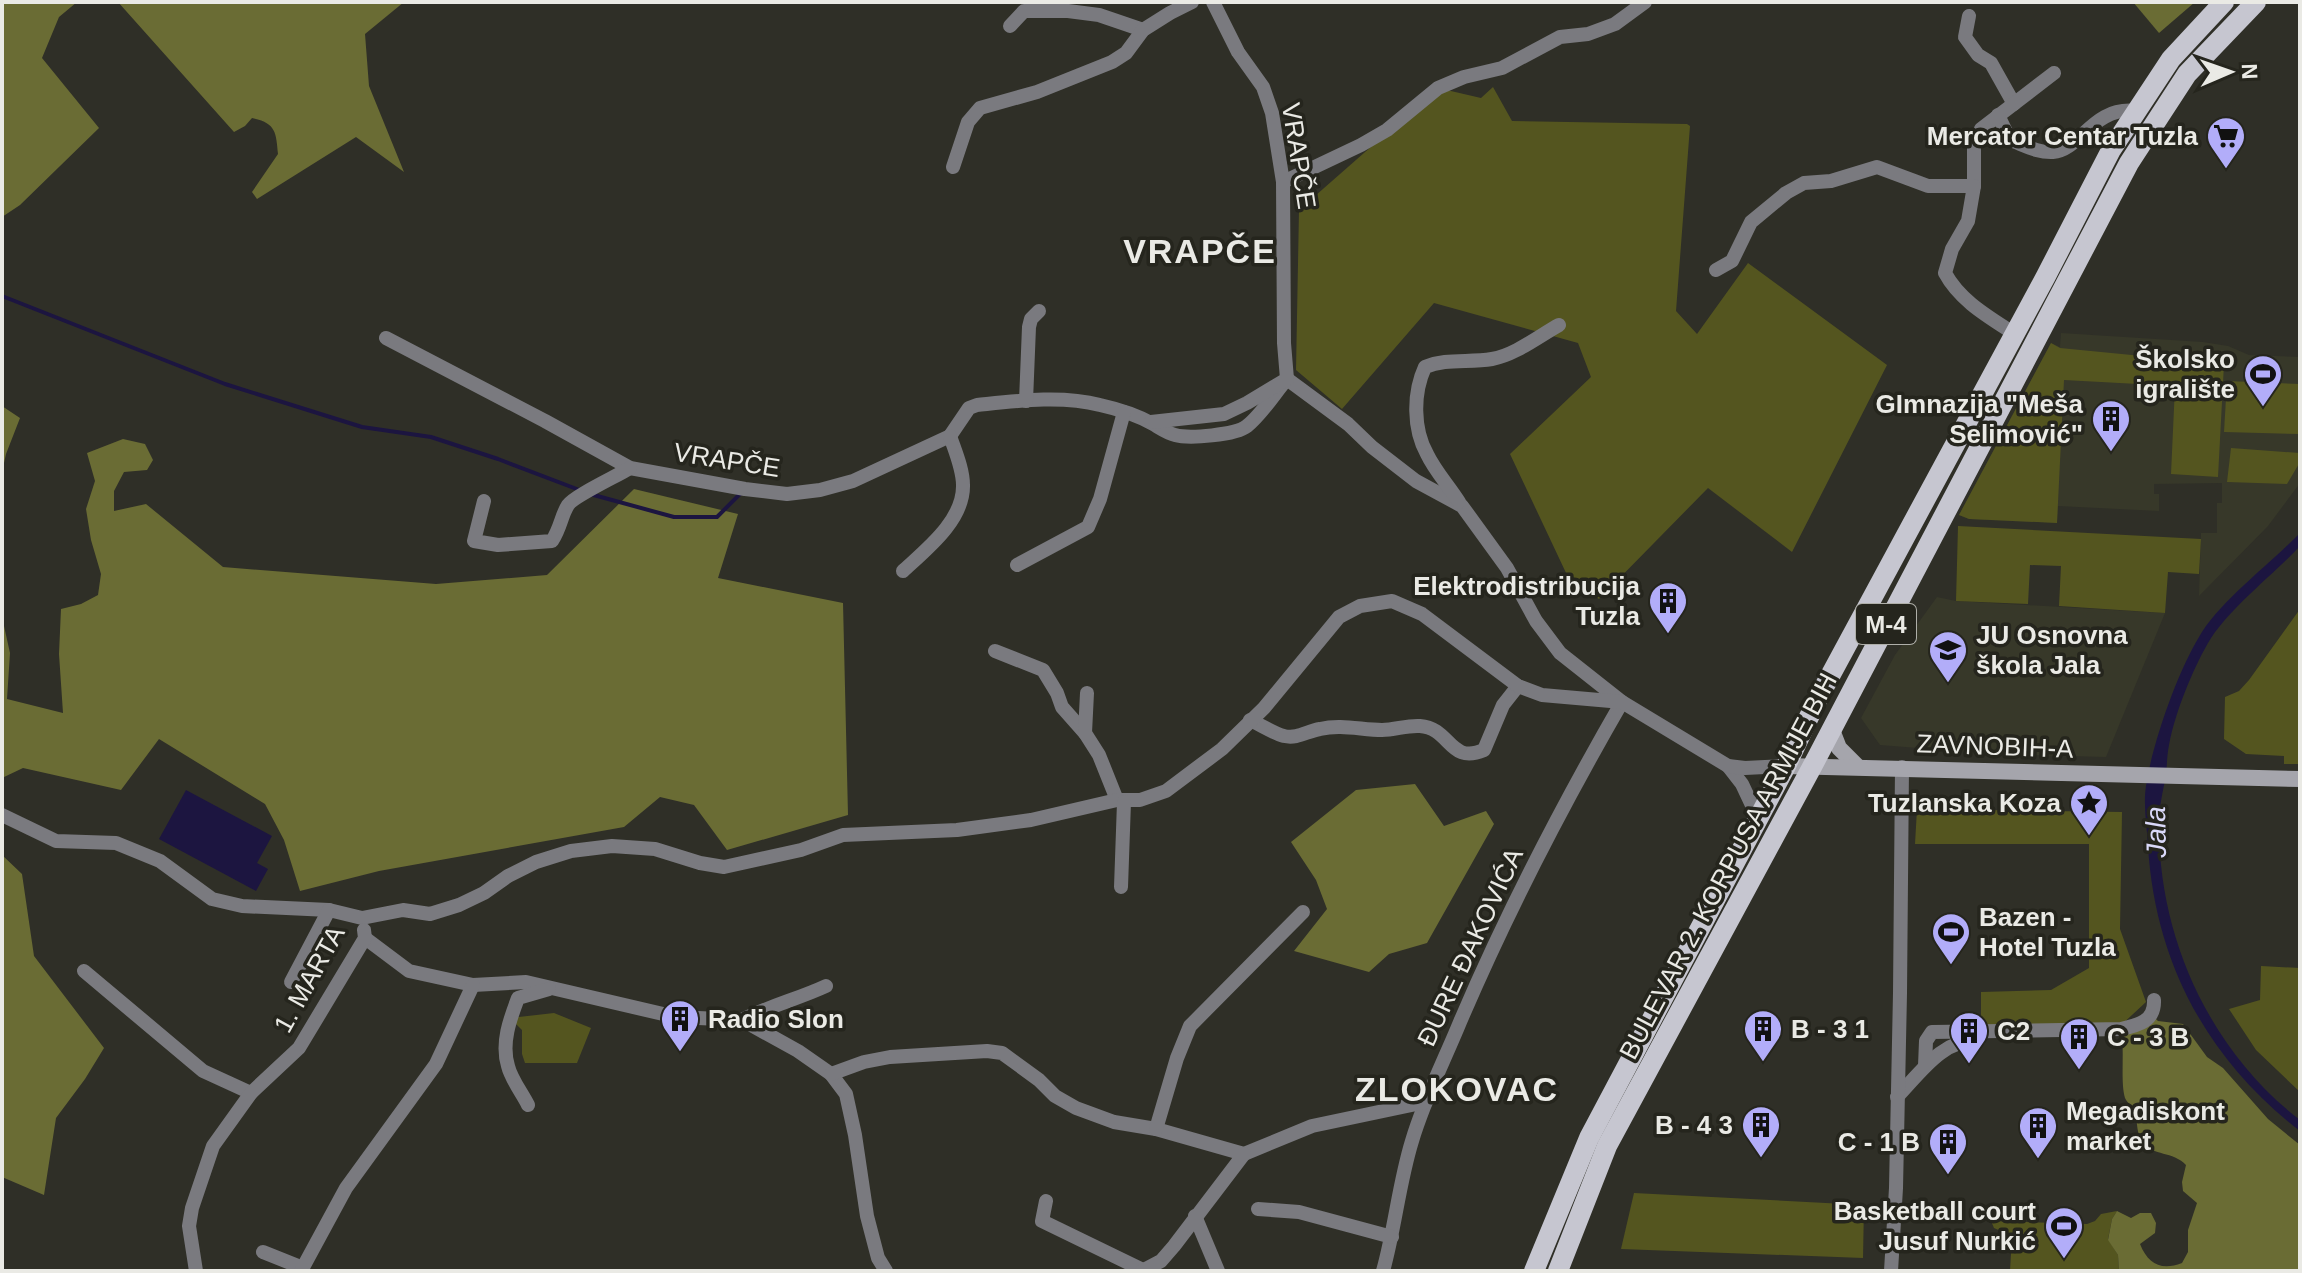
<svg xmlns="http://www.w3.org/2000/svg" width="2302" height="1273" font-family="Arial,sans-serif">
	<rect width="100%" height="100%" fill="#2f2f27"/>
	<g fill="#373829">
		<path d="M 2061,333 L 2203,342 L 2228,346 L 2249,355 L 2300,357 L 2300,483 L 2268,526 L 2199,596 L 2201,533 L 2217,533 L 2217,503 L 2222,503 L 2222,483 L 2154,484 L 2154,494 L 2159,494 L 2159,511 L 2058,506 L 2057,523 L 1969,519 L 1959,515 L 2051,343 L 2060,347 Z"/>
		<path d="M 1937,597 L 1956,601 L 2165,613 L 2106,757 L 1995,754 L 1880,745 L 1861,718 L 1895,655 Z"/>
	</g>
	<g fill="#54551f">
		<path d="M 1493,87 L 1512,121 L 1687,124 L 1690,126 L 1676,311 L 1697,334 L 1748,263 L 1887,365 L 1792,552 L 1708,488 L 1599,599 L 1567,575 L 1510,454 L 1591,377 L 1578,343 L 1434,303 L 1342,409 L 1296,370 L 1299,210 L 1438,88 L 1481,98 Z"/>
		<path d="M 2051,343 L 2060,348 L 2224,364 L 2218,477 L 2171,474 L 2175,386 L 2064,380 L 2057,523 L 1969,519 L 1959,515 Z"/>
		<path d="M 2227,381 L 2300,384 L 2300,434 L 2224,432 Z"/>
		<path d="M 2231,448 L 2300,453 L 2300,462 L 2287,484 L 2227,482 Z"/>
		<path d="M 1958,526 L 2201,539 L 2199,574 L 2168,572 L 2165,613 L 2059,606 L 2061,566 L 2030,565 L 2028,604 L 1956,601 Z"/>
		<path d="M 2300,609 L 2300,764 L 2284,764 L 2284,756 L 2246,754 L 2224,739 L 2225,697 L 2239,691 L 2249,680 Z"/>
		<path d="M 1917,809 L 2122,812 L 2120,929 L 2146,1002 L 2118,1028 L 1981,1028 L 1981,992 L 2051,990 L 2089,968 L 2089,844 L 1915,844 Z"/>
		<path d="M 2261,966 L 2300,968 L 2300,1092 L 2256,1050 L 2229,1009 L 2260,1000 Z"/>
		<path d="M 554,1013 L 591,1028 L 577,1063 L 525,1063 L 522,1054 L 522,1030 L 510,1018 Z"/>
		<path d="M 1634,1193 L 1864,1205 L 1863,1258 L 1621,1249 Z"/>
		<path d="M 2117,1211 L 2112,1219 L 2108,1239 L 2118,1255 L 2119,1271 L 2010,1271 L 2012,1236 L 1994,1228 L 1991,1221 L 2087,1224 L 2095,1221 L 2101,1214 Z"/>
	</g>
	<g fill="#6a6c34">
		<path d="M 2,2 L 77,2 L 59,17 L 42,58 L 99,128 L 20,205 L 2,217 Z"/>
		<path d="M 118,2 L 404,2 L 365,34 L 369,86 L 404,172 L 356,137 L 257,199 L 252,192 L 278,154 C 276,132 276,123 252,118 L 245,126 L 234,132 Z"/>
		<path d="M 2133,2 L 2195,2 L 2159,33 Z"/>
		<path d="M 2,406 L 20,418 L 6,454 L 2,472 Z"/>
		<path d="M 123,439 L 145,444 L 153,460 L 147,470 L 124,472 L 114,491 L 114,511 L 146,504 L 223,567 L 436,584 L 547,575 L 634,489 L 738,514 L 718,578 L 843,603 L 848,815 L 727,850 L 694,805 L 660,797 L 624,827 L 379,871 L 300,891 L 284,840 L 265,804 L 159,739 L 121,790 L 23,768 L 2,778 L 2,617 L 10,653 L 7,699 L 63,713 L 59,654 L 61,609 L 81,604 L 98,595 L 101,574 L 91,540 L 86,509 L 95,481 L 87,453 Z"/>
		<path d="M 1415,784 L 1444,826 L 1486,811 L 1494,824 L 1427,943 L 1389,954 L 1369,972 L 1294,951 L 1327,909 L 1316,880 L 1291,842 L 1356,790 Z"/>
		<path d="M 2,855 L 22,874 L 34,956 L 104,1048 L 85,1079 L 56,1118 L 44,1195 L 2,1177 Z"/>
		<path d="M 2152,1015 L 2158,1021 L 2183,1024 L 2207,1057 L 2223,1068 L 2268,1119 L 2300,1145 L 2300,1271 L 2119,1271 L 2118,1255 L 2108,1240 L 2112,1219 L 2117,1211 L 2131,1218 L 2140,1213 L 2151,1213 L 2156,1223 L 2155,1233 L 2140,1244 C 2148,1264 2161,1271 2182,1263 L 2188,1252 L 2188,1230 L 2197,1203 L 2183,1191 L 2182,1182 L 2186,1165 C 2173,1151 2153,1156 2143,1143 C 2136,1133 2138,1124 2135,1113 C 2133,1107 2127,1103 2125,1098 C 2120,1081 2125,1050 2121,1029 Z"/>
	</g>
	<g fill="#1c1540">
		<path d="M 2300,533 L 2300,546 C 2273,575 2227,610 2208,643 C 2192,671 2175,713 2169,745 C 2167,755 2167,765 2166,775 C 2163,791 2159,807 2159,823 C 2158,937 2210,1051 2300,1120 L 2300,1131 C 2208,1060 2155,963 2148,846 C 2147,827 2143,805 2146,786 C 2152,745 2177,673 2199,637 C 2219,602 2270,564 2300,533 Z"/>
		<path d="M 186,790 L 272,836 L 257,863 L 268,869 L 256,891 L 159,839 Z"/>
	</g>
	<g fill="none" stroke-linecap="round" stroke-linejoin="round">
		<g stroke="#1c1540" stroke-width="4">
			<path d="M 2,296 L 225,384 L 362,427 L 431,437 L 498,459 L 582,491"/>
			<path d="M 590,494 L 674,517 L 717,517 L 740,494"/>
		</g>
		<g stroke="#7a7a7f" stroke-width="14">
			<path d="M 1969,16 L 1965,37 L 1978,55 L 1991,63 L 2014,104"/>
			<path d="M 1010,26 L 1024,11 L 1068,11 L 1099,15 L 1143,30"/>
			<path d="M 1998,115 L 2010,140 C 2024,145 2038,153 2053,152 C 2081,150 2092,106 2136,111"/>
			<path d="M 953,167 L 968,122 L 980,108 L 1037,92 L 1112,62 L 1126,53 L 1143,30 L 1170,13 L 1192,2"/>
			<path d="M 1283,182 L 1361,145 L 1387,130 L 1438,88 L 1464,77 L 1502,68 L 1560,37 L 1588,34 L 1615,24 L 1645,2"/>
			<path d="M 1974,186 L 1974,145 L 1981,129 L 2054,73"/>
			<path d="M 1716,270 L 1732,261 L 1751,222 L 1786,193 L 1804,183 L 1831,181 L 1877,167 L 1928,186 L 1974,186 L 1968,221 L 1952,249 L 1945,273 C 1960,301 1989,317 2015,334"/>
			<path d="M 386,338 L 545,421 L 630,468 L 745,489 L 787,494 L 820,490 L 853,481 L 950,436 L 969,408 L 977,405 C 1016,401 1061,395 1100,405 C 1118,409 1137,415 1153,424 C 1160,428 1167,433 1175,435 C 1189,439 1236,435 1247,426 C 1262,414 1275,393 1287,379 L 1348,424 L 1372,447 L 1416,481 L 1462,506 L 1507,568 L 1536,621 L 1560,653 L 1622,702 C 1562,806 1507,912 1460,1022 C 1444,1061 1424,1100 1412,1141 C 1399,1183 1395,1228 1383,1271"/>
			<path d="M 1026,401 L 1029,327 L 1031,319 L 1039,311"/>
			<path d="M 1151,422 L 1224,414 L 1247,403 L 1287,379 L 1284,343 L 1283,182 L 1272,113 L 1263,87 L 1238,52 L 1213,2"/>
			<path d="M 484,501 L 474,541 L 498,545 L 552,541 C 561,527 561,516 568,505 C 574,496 617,476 630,468"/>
			<path d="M 1459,502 C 1449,486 1435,471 1427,454 C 1413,429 1413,393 1425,367 C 1446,358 1469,363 1492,359 C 1515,355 1539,336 1559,325"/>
			<path d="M 1017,565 L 1088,527 L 1100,499 L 1124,412"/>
			<path d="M 903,571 C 927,549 964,520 963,485 C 963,469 955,451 950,436"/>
			<path d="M 995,651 L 1043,670 L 1057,693 L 1062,707 L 1085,733"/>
			<path d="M 1087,693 L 1085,733 L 1099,755 L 1117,800"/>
			<path d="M 1250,720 C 1261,725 1273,733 1284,736 C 1298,739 1307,731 1320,729 C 1341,724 1362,730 1382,730 C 1395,730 1407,725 1420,726 C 1451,728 1449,765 1484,750 L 1503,705 L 1518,686"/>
			<path d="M 1728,766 L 1742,784 L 1758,818"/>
			<path d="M 2,815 L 56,841 L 116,843 L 160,861 L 212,899 L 242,906 L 329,910 L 362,918 L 403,910 L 430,914 L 459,905 L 484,893 L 508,876 L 536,862 L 571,851 L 612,846 L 655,849 L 700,863 L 724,867 L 801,850 L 843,835 L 957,830 L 1031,820 L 1117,800 L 1140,800 L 1166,791 L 1222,749 L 1264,708 L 1339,617 L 1360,606 L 1392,601 L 1422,614 L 1518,686 L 1542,695 L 1622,702 L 1728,766 L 1745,768 L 1786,766"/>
			<path d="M 1121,887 L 1124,802"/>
			<path d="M 365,938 L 409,971 L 473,985 L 526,982 L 676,1017 L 742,1020 L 798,1051 L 831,1074 L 846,1094 L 855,1135 L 867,1216 L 878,1258 L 886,1271"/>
			<path d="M 84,971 L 203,1071 L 251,1093"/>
			<path d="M 291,982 L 329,910"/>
			<path d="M 742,1020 C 769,1006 798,999 826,986"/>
			<path d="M 1925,1066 L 1926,1041 L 1932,1032 L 2121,1029 C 2139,1025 2155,1021 2154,1000"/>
			<path d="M 831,1074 L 864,1062 L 890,1057 L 987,1051 L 1002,1053 L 1039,1080 L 1055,1096 L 1076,1108 L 1114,1122 L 1156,1129 L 1244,1154 L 1312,1126 L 1426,1102"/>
			<path d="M 1897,1097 C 1921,1072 1942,1040 1979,1039"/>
			<path d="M 528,1105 C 522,1093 511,1079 508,1066 C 501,1043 510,1019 518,998 L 549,989"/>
			<path d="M 1156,1129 L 1177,1058 L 1190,1026 L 1303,912"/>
			<path d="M 1046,1201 L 1042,1221 L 1143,1270"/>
			<path d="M 1258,1209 L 1299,1212 L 1392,1237"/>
			<path d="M 1195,1216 L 1218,1271"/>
			<path d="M 263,1252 L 303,1268"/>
			<path d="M 196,1271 L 189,1226 L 192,1208 L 213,1146 L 251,1093 L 299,1048 L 365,938 L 364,930"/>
			<path d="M 301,1271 L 346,1188 L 436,1064 L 473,985"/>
			<path d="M 1142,1271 L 1161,1261 L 1174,1246 L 1244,1154"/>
			<path d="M 1891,1271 L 1896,1188 L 1900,993 L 1902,767"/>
		</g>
		<g stroke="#a5a5ac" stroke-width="16">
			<path d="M 1832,730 L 1839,748 L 1857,766"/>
			<path d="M 1786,766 L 2300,779"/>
		</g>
		<g stroke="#c6c6d0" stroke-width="20">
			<path d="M 1534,1271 L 1589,1138 L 1786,766 L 1816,702 L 2046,276 L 2111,150 L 2171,59 L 2224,2"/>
			<path d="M 1558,1271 L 1607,1146 L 1813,765 L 2129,163 L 2187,74 L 2256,2"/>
		</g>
	</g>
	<defs>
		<g id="supermarket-pin" transform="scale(2)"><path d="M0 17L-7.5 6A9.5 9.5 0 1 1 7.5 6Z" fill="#b2adf9" stroke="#25251d"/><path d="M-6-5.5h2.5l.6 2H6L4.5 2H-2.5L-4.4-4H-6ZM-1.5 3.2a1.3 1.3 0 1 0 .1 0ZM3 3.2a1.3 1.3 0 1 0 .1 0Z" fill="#111"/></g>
		<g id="stadium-pin" transform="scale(2)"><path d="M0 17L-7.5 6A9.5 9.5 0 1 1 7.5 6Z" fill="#b2adf9" stroke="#25251d"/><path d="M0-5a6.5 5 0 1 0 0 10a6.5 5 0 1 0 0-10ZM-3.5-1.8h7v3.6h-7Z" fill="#111"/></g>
		<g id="building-pin" transform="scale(2)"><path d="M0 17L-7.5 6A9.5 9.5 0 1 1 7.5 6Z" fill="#b2adf9" stroke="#25251d"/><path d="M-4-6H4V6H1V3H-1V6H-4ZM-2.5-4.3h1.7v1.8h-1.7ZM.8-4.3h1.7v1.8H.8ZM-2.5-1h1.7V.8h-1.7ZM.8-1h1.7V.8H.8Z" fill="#111"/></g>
		<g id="school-pin" transform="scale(2)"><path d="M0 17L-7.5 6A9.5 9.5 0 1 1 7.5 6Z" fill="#b2adf9" stroke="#25251d"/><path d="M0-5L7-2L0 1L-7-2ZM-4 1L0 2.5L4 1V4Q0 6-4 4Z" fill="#111"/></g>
		<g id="sight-pin" transform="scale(2)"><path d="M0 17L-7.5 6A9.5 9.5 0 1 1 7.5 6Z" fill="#b2adf9" stroke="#25251d"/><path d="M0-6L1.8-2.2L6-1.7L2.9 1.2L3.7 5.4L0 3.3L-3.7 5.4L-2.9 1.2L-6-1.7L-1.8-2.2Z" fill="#111"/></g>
	</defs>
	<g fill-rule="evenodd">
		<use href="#supermarket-pin" x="2226" y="136"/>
		<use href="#stadium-pin" x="2263" y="374"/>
		<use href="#building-pin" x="2111" y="419"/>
		<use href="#building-pin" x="1668" y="601"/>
		<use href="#school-pin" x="1948" y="650"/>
		<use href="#sight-pin" x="2089" y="803"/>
		<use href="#stadium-pin" x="1951" y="932"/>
		<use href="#building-pin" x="680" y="1019"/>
		<use href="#building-pin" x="1763" y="1029"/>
		<use href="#building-pin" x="1969" y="1031"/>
		<use href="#building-pin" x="2079" y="1037"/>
		<use href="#building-pin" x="1761" y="1125"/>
		<use href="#building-pin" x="2038" y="1126"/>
		<use href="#building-pin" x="1948" y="1142"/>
		<use href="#stadium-pin" x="2064" y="1226"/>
	</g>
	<g text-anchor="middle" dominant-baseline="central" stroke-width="7" stroke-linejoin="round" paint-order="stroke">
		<rect fill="#25251d" stroke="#afafa9" stroke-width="2" x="1856" y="604" width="60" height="40" rx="6"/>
		<g font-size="24" font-weight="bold" fill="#eaeae5">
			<text x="1886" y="624">M-4</text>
		</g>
		<g font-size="26" font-weight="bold" fill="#eaeae5" stroke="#25251d" text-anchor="end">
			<text x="2198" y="136">Mercator Centar Tuzla</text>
			<text x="2235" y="359">Školsko<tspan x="2235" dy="30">igralište</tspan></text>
			<text x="2083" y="404">GImnazija "Meša<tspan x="2083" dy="30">Selimović"</tspan></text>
			<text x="1640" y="586">Elektrodistribucija<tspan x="1640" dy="30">Tuzla</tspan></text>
			<text x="1976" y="635" text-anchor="start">JU Osnovna<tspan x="1976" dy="30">škola Jala</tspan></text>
			<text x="2061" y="803">Tuzlanska Koza</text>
			<text x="1979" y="917" text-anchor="start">Bazen -<tspan x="1979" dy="30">Hotel Tuzla</tspan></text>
			<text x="708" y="1019" text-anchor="start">Radio Slon</text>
			<text x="1791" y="1029" text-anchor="start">B - 3 1</text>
			<text x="1997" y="1031" text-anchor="start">C2</text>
			<text x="2107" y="1037" text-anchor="start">C - 3 B</text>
			<text x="2066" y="1111" text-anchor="start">Megadiskont<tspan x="2066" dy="30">market</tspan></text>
			<text x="1733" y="1125">B - 4 3</text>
			<text x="1920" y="1142">C - 1 B</text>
			<text x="2036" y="1211">Basketball court<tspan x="2036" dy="30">Jusuf Nurkić</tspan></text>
		</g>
		<g font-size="26" fill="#eaeae5" stroke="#25251d">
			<text transform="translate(1299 156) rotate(81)">VRAPČE</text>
			<text transform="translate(727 460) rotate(9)">VRAPČE</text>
			<text transform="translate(1995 746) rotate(2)">ZAVNOBIH-A</text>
			<text transform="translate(1728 866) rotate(-62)">BULEVAR 2. KORPUSA ARMIJE BIH</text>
			<text transform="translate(1470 947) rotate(-65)">ĐURE ĐAKOVIĆA</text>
			<text transform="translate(309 979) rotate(-61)">1. MARTA</text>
		</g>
		<g font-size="28" font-style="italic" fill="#dad9f9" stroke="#25251d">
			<text transform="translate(2156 832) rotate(-91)">Jala</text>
		</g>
		<g font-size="34" font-weight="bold" letter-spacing="2" fill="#eaeae5" stroke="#25251d">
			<text x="1200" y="251">VRAPČE</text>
			<text x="1457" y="1089">ZLOKOVAC</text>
		</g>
	</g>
	<rect width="2302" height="1273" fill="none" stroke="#eaeae5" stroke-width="8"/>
	<g transform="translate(2230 72) rotate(88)" stroke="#25251d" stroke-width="6" paint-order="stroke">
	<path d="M0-6L14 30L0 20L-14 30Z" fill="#eaeae5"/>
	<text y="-12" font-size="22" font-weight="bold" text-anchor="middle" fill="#eaeae5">N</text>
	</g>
</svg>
